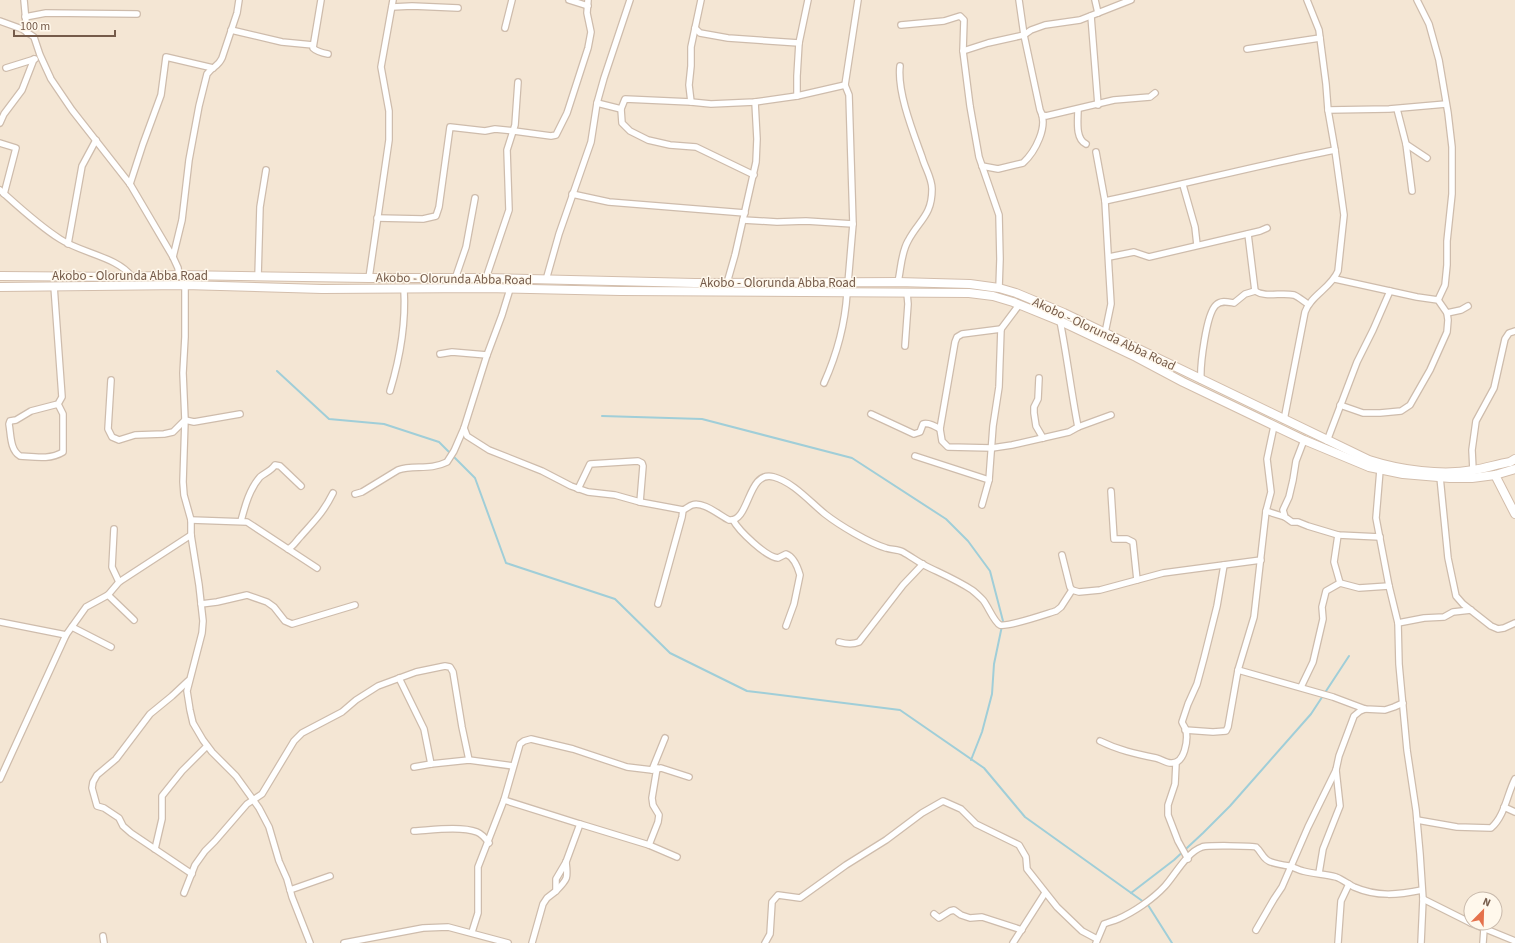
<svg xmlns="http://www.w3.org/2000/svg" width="1515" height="943" font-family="'Source Sans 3',sans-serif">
	<rect width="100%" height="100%" fill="#fcf4e5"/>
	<path fill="#f4e6d4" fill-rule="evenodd" d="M 0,0 L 1515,0 L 1515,943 L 0,943 ZM 1471,899 L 1495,899 L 1495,923 L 1471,923 Z"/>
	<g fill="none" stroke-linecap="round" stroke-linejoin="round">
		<g stroke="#a0ced8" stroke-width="2">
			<path d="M 277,371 L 329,419 L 384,424 L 439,442 L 475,478 L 506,563 L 615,599 L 670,653 L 747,691 L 900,710 L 984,768 L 1025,817 L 1148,905 L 1172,943"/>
			<path d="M 602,416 L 702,419 L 852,458 L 946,519 L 968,541 L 990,571 L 1003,621 L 994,664 L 992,694 L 982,732 L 971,760"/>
			<path d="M 1131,893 L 1174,860 L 1203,833 L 1230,806 L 1311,714 L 1349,656"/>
		</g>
		<g stroke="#cebcac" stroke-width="8">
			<g id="street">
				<path d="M 24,0 L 27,33"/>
				<path d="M 321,0 L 313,48 C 317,52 322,53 328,54"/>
				<path d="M 569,0 L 588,6"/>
				<path d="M 1095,0 L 1098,13"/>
				<path d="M 1417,0 L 1429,24 L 1439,60 L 1448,113 L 1452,147 L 1452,194 L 1447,241 L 1447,265 L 1445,285 L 1438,300"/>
				<path d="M 392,7 L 412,6 L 458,8"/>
				<path d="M 1091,16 L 1098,105"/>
				<path d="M 25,17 L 46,13 L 137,14"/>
				<path d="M 0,21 L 22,29 L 34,37 L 40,55 L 51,79 L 72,110 L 130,184 L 173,257 L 178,268 L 179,275"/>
				<path d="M 901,25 L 944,21 L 960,16 L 964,20 L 963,51 L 970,106 L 979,157 L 999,215 L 1000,259 L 999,288"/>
				<path d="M 505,28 L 512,0"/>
				<path d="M 695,28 L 700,33 L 728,38 L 799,43"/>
				<path d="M 231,30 L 282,42 L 313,45"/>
				<path d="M 1247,49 L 1320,38"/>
				<path d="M 963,51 L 988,43 L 1024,35 L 1031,30 L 1045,25 L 1080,20 L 1131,0"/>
				<path d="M 6,68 L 35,59"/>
				<path d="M 797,96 L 797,76 L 799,43 L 808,0"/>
				<path d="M 691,102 L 689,85 L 691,66 L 691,47 L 701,0"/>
				<path d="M 597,103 L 621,109"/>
				<path d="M 1078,109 C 1078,120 1075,139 1086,144"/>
				<path d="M 1397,109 L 1406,144 L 1427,158"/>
				<path d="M 1328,110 L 1389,109 L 1446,104"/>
				<path d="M 1042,115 L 1046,116 L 1114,100 L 1150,97 L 1155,93"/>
				<path d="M 0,123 L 4,114 L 22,90 L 34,59"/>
				<path d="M 0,143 L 16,148 L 4,194"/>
				<path d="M 1406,144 L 1412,191"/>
				<path d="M 1096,152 L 1105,201 L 1109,271 L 1111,304 L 1105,333"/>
				<path d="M 982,166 L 998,169 L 1023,163 C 1035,152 1049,126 1040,110 L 1024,35 L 1019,0"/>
				<path d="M 754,175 L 696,147 L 670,145 L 648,140 L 630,131 L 622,123 L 621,109 L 625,99 L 691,102 L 711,104 L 755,102 L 797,96 L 845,85"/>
				<path d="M 130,184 L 143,144 L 161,95 L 166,57 L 213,68"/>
				<path d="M 1183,185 L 1195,227 L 1197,245"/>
				<path d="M 0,190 C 19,207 38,225 60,239 C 81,253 118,257 132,277"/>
				<path d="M 572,194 L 609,202 L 745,213"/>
				<path d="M 1105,201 C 1182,185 1258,165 1335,150"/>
				<path d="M 377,218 L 423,219 L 436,216 L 439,207 L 450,127 L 485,131 L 495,129 L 514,131 L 551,136 L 556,135 L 567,113 L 588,48 L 591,32 L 587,13 L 588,0"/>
				<path d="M 743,220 L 777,222 L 806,221 L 853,224"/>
				<path d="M 1248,234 L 1255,291"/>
				<path d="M 68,244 L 82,166 L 96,140"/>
				<path d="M 173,257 L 182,220 L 189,160 L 199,106 L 207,74 C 213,66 218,67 222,58 L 237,13 L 239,0"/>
				<path d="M 1109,257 L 1134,252 L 1149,257 L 1260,231 L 1267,228"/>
				<path d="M 258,277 L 260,207 L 266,170"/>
				<path d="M 369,278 L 389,140 L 389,111 L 381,67 L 393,0"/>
				<path d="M 486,278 L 509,210 L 507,150 L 515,125 L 518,82"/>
				<path d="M 455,279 L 466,247 L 475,198"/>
				<path d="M 1335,279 L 1417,297 L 1438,300 L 1447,313 L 1448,320 L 1447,332 L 1430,370 L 1410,405 L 1401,411 L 1380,413 L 1363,413 L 1340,405"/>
				<path d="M 546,280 L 559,234 L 591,142 L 597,103 L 604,78 L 630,0"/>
				<path d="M 898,282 C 901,269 901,253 908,241 C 919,220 932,216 932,189 C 932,178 925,168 922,157 C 913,132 897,92 900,66"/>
				<path d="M 727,283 L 735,255 L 756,162 L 757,139 L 755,102"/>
				<path d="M 848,283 L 853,224 L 849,95 L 845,85 L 858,0"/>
				<path d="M 185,285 L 185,337 L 183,373 L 185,420 L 183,482 L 184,495 L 191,520 L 191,535 L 199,585 L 203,621 L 202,633 L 187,691 L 190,710 L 193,723 L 203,740 L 212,752 L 236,776 L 259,808 L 269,827 L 279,861 L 287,879 L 292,897 L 310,943"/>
				<path d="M 54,286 L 62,397 L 58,404 L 31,411 L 16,420 L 10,421 L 9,424 C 11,435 10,450 20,456 C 35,457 50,460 63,452 L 63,414 L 58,404"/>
				<path d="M 510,289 L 502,315 L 487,355 L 464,428 L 467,436 L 489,450 L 542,471 L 571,486 L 588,492 L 615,495 L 640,502 L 683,510 C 686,509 689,506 692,505 C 703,501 719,515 729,520 C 750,523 747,469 774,477 C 793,482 810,502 825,514 C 839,525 869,543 886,548 C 892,550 898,549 903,552 C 910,556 917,561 924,565 C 940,573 957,580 972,590 C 976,593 980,597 983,600 C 988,606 994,622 1000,625 C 1009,627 1046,614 1056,611 L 1061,607 L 1072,590"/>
				<path d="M 1447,313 L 1461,310 L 1468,306"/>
				<path d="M 1060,321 C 1067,356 1071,391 1078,427"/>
				<path d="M 905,346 L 908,304 L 907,293"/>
				<path d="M 440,354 L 452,352 L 487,355"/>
				<path d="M 1039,378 L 1038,399 L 1034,407 L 1034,413 L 1036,426 L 1043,438"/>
				<path d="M 111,380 L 108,429 L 112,437 L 119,440 L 135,435 L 164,434 L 173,432 L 185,420 L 194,422 L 240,414"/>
				<path d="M 1201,380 C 1200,366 1206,314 1216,305 C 1221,300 1228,302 1234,303 L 1245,294 L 1255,291 C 1266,298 1281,292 1294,295 C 1299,297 1303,301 1308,304"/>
				<path d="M 824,383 C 837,354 845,325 847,293"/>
				<path d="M 390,391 C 400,358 406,323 404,289"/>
				<path d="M 871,414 L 914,434 L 920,432 L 923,424 C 928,422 935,426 940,429 L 942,441 L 948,447 L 992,448 L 1012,445 L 1069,432 L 1078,427 L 1111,415"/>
				<path d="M 1284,420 L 1305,312 C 1311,295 1331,288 1338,271 L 1344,215 L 1335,150 L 1328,110 L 1326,84 L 1319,30 L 1307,0"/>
				<path d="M 940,429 L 955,342 L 957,337 L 962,334 L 1001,329"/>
				<path d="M 1304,440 L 1296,461 L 1293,480 L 1289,497 L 1283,510 L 1285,517 L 1292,522 L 1298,522 L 1308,526 L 1338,535 L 1380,537"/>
				<path d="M 1327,441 L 1357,362 L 1373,330 L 1390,291"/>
				<path d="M 915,456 L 989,480"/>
				<path d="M 1380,470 L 1376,518 L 1389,586 L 1398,623 L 1399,664 L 1407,750 L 1416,810 L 1420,854 L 1423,899 L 1421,943"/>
				<path d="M 1473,470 L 1472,450 L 1476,421 L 1494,388 L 1505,339 L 1509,333 L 1515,331"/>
				<path d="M 1440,477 L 1448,558 L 1456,596 L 1463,604 L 1491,626 L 1498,629 L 1504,628 L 1515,623"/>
				<path d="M 578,489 L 590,464 L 638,461 L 642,463 L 643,466 L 640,502"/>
				<path d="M 1111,491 L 1114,539 L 1127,539 L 1133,542 L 1137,580"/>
				<path d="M 355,494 L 362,492 L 398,470 C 413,464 429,471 447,462 L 454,451 L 464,428"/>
				<path d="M 982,505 L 989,480 L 993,426 L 999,387 L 1001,329 L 1019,305"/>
				<path d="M 1266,511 L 1285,517"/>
				<path d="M 191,520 L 247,522 L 317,568"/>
				<path d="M 733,520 C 739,531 766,557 778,558 L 786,554 C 794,557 798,568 800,575 L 794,604 L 786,626"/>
				<path d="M 241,521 C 245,506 249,490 260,477 C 265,473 271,471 275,465 L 280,466 L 301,486"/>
				<path d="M 114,529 L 112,567 L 119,582"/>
				<path d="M 1338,535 L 1334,562 L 1340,583"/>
				<path d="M 288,549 C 294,546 296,541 301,536 C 315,520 323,513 333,493"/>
				<path d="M 1062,555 L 1070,587 L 1072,590 L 1079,592 L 1100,590 L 1163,573 L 1261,560"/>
				<path d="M 108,595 L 134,620"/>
				<path d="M 201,604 L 217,602 L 247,595 L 267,602 L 274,607 L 285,621 L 292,624 L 355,605"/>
				<path d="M 658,604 L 682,517 L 683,510"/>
				<path d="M 0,622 L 66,635"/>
				<path d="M 1398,623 L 1424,618 L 1444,617 L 1453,612 L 1471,610"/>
				<path d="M 72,627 L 111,647"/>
				<path d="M 839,642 C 846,644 852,645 859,642 L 903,585 L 923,564"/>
				<path d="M 1238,670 L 1333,697 L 1365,709 L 1385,710 L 1394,707 L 1403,703"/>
				<path d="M 399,678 L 424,729 L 431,764 L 414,767"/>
				<path d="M 188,681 L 172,696 L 150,714 L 116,759 L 97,775 L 93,782 L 92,788 L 97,806 L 104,808 L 119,818 L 123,826 L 131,833 L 192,874"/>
				<path d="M 1301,687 L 1313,662 L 1323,619 L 1322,607 L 1326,591 L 1340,583 L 1359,588 L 1389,586"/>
				<path d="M 1185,730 L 1213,732 L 1226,731 L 1228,727 L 1238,670 L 1254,617 L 1266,511 L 1271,492 L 1267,459 L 1274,426"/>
				<path d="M 1100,741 C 1118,750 1136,754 1156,758 C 1161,759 1166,763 1171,763 C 1185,764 1188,740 1186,730 C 1185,727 1183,725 1182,722 L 1188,704 L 1197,684 L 1204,658 L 1217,606 L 1224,565"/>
				<path d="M 1176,763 L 1175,784 L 1168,805 L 1168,815 L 1178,841 L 1188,859"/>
				<path d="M 431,764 L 469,760 L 513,766"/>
				<path d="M 652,770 L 665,738"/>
				<path d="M 0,779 L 66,635 L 86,607 L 108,595 L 119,582 L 191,535"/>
				<path d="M 504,800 L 580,824 L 566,862 L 556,879 L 556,891 L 547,898 L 543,904 L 532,943"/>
				<path d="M 1504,807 L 1515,812"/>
				<path d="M 1417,820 L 1457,827 L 1491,828 C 1505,816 1507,794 1515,779"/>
				<path d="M 580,824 L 649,845 L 677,857"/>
				<path d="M 414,831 C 432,830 461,826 477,832 C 482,834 486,839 489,843"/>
				<path d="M 649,845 L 658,822 L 659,815 L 653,805 L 652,798 L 657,768"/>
				<path d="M 155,849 L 162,819 L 162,796 L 182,771 L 207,746"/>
				<path d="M 1319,873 L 1323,849 L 1340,806 L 1336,770"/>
				<path d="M 290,890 L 330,876"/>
				<path d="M 556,891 C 568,879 568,878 566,862"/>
				<path d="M 184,893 L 195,865 L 205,851 L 215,841 L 247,804 L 262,794 L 294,741 L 302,733 L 342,712 L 356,700 L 378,686 L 416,672 L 445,666 L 450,667 L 453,672 L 462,727 L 469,760"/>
				<path d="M 1423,899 L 1471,923"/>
				<path d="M 934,914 L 939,918 L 950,911 L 954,910 L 961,915 L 970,918 L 982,917 L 1022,930"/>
				<path d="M 1471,923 L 1515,941"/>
				<path d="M 1256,930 L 1274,899 L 1282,887 L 1308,827 L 1336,770 L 1339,756 L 1354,716 L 1360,711 L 1365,709"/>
				<path d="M 472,932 L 478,913 L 478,867 L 504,800 L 520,744 L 524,741 L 531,739 L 573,749 L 627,767 L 652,770 L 661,768 L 689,777"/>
				<path d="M 103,936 L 104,943"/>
				<path d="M 344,943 L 423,928 L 448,927 L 508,943"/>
				<path d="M 765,943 L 770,934 L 772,902 L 778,895 L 800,898 L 846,865 L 886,840 L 922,813 L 943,801 L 961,809 L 976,824 L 1019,845 L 1026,857 L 1027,869 L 1057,907 L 1082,931 L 1097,939"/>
				<path d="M 1013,943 L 1045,893"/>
				<path d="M 1096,943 L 1104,924 C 1109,922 1113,921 1118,919 C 1134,912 1153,899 1165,886 C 1175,875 1187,852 1202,847 C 1207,845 1254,846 1256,847 C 1262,852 1263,860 1271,862 C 1277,864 1283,865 1289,866 C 1294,867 1298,870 1303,871 C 1314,874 1325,874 1336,877 C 1342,879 1348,884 1354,887 C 1377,897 1398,895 1422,890"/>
				<path d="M 1338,943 L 1341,901 L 1349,884"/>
				<path d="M 1483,943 L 1484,929"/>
			</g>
		</g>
		<g stroke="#d3beac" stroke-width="10">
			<g id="secondary">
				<path d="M 0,276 L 132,277 L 179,275 L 369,278 L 486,278 L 695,283 L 898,282 L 970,284 L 999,288 L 1016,293 L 1064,313 L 1369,460 C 1400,470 1442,476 1474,470 C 1486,468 1498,464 1510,462 L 1515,459"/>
				<path d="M 0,287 L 185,285 L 322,289 L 484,288 L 620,291 L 969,293 L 993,296 L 1013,302 L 1060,321 L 1136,357 L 1183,382 L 1304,440 L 1369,467 L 1403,474 L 1450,478 L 1472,478 L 1495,475 L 1515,469"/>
				<path d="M 1495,475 L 1515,514"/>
			</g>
		</g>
		<use href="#street" stroke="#fff" stroke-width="5.5"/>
		<use href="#secondary" stroke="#fff" stroke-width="8"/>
	</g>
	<g text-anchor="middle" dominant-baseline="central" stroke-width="3" stroke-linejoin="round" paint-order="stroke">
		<g font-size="13" fill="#755b4a" stroke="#fff8ec">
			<text x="130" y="276">Akobo - Olorunda Abba Road</text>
			<text transform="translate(454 279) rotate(1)">Akobo - Olorunda Abba Road</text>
			<text x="778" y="283">Akobo - Olorunda Abba Road</text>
			<text transform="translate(1104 334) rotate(25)">Akobo - Olorunda Abba Road</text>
		</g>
	</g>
	<g transform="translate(1483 911) rotate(23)"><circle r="19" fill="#fff8ec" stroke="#c8b9ab"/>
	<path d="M0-3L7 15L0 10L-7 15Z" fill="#e5714b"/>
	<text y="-6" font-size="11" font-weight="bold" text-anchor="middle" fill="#755b4a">N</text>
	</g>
	<path d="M14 30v6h101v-6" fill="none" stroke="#755b4a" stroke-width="2"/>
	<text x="20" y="30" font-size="12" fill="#755b4a" stroke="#fff8ec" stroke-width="3" paint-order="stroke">100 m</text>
</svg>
